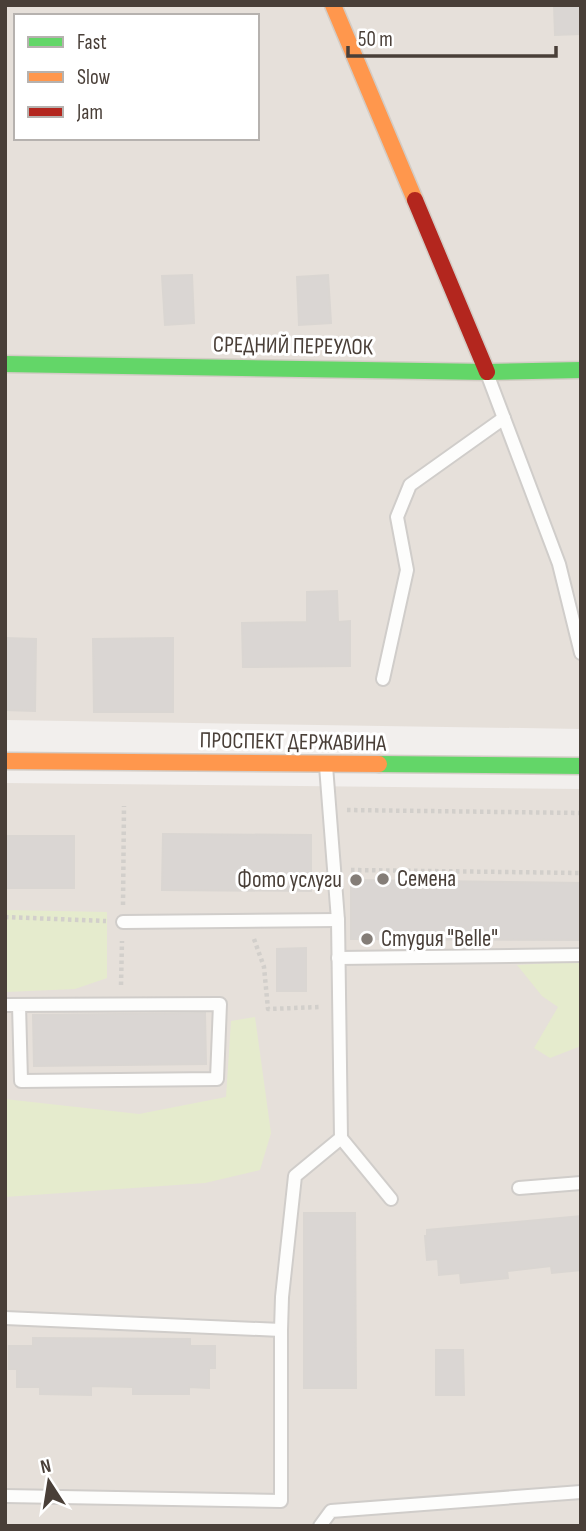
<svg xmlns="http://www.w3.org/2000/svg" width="586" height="1531" font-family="'Sofia Sans Condensed',sans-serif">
	<rect width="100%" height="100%" fill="#f2efed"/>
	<g fill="#e6e0da" fill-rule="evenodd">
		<path d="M 5,5 L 581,5 L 581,729 L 5,720 ZM 16,16 L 257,16 L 257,138 L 16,138 Z"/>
		<path d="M 5,783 L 581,789 L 581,1526 L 5,1526 Z"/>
	</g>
	<g fill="#e5ebcd">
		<path d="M 5,910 L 107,912 L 107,978 L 75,989 L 6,992 Z"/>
		<path d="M 581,961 L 581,1046 L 550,1058 L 534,1048 L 558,1007 L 542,996 L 517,965 Z"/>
		<path d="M 255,1017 L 271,1133 L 260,1170 L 205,1183 L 5,1197 L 5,1099 L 139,1114 L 226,1097 L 231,1021 Z"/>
	</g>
	<g fill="#dad6d3" stroke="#dad6d2" stroke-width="2">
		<path d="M 554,5 L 581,5 L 581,34 L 555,35 Z"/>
		<path d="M 192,275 L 194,323 L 165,325 L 162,276 Z"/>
		<path d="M 328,275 L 331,323 L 299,325 L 297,277 Z"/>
		<path d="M 337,591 L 338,622 L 350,621 L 350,666 L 243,667 L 242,623 L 307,622 L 307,592 Z"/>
		<path d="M 5,638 L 36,639 L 35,711 L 5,710 Z"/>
		<path d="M 173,638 L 173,712 L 94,712 L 93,639 Z"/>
		<path d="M 163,834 L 311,835 L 311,891 L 162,890 Z"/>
		<rect x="5" y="836" width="69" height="52"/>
		<path d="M 351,880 L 581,883 L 581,940 L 351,939 Z"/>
		<path d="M 306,948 L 306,991 L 277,991 L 277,949 Z"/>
		<path d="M 205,1013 L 206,1064 L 34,1066 L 33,1015 Z"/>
		<path d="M 304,1213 L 355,1213 L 356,1388 L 304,1388 Z"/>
		<path d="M 581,1216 L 581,1270 L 552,1273 L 551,1266 L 507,1271 L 508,1278 L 461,1283 L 460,1273 L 439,1275 L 438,1259 L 427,1260 L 425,1236 L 427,1236 L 427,1230 Z"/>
		<path d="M 33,1338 L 190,1339 L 190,1346 L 215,1346 L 215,1368 L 209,1368 L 209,1388 L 189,1387 L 189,1394 L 133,1394 L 133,1387 L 91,1386 L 91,1395 L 40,1394 L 40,1387 L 17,1387 L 17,1369 L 9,1369 L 9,1346 L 33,1346 Z"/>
		<path d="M 436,1350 L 463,1350 L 464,1395 L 436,1395 Z"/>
	</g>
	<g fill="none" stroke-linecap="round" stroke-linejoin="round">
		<g stroke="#d0cdca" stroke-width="16">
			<g id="lane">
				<path d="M 488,376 L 559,564 L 581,653"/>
				<path d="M 383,679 L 407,570 L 397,517 L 410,485 L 504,418"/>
				<path d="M 326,766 L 338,920 L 341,1138 L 391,1199"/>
				<path d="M 123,922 L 338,920"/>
				<path d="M 338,958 L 581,955"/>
				<path d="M 5,1005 L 220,1004 L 217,1079 L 21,1081 L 19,1005"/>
				<path d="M 519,1188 L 581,1183"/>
				<path d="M 5,1318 L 281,1330 L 282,1297 L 295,1176 L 341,1138"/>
				<path d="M 5,1496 L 281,1501 L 281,1330"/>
				<path d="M 320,1526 L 331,1511 L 581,1492"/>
			</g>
		</g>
		<g stroke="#d3ccc5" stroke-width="19">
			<g id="fast">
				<path d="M 5,364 L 487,372 L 581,370"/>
				<path d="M 379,764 L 581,766"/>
			</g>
		</g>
		<g stroke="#d3ccc5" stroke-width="19">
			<g id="slow">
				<path d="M 333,5 L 415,200"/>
				<path d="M 5,761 L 379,764"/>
			</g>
		</g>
		<g stroke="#d3ccc5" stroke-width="19">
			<path id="jam" d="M 415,200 L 487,372"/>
		</g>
		<g stroke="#d2cfcb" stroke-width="4.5" stroke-dasharray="3.5 3.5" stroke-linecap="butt">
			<path d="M 347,810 L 581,813"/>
			<path d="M 351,870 L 581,873"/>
			<path d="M 123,905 L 124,806"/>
			<path d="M 5,917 L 106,921"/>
			<path d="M 254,939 L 264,967 L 268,1009 L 320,1007"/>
			<path d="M 121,985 L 122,941"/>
		</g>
		<use href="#lane" stroke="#fdfdfc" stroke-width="12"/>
		<use href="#fast" stroke="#63d668" stroke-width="16"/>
		<use href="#slow" stroke="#ff974d" stroke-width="16"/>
		<use href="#jam" stroke="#b3261e" stroke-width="16"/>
	</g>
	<g fill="#847d77" stroke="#fff" stroke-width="2.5">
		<circle cx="383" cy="879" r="7"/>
		<circle cx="356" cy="880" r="7"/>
		<circle cx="367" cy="939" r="7"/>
	</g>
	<g text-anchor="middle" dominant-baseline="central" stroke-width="6" stroke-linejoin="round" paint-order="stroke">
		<g font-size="23" fill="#493f38" stroke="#fff">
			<text transform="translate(293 346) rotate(1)">СРЕДНИЙ ПЕРЕУЛОК</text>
			<text transform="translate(293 742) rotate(1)">ПРОСПЕКТ ДЕРЖАВИНА</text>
		</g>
		<g font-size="23" fill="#493f38" stroke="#fff" text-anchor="start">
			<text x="397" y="879">Семена</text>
			<text x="342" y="880" text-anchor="end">Фото услуги</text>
			<text x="381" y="939">Студия "Belle"</text>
		</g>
	</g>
	<rect width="586" height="1531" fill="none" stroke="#493f38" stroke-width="14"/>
	<rect x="14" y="14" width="245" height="126" fill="#ffffff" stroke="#b6b2af" stroke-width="2"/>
	<rect x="28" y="37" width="35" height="10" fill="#63d668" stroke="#b6b2af" stroke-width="2"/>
	<text x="77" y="49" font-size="21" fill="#493f38">Fast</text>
	<rect x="28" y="72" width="35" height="10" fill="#ff974d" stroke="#b6b2af" stroke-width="2"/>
	<text x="77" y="84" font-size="21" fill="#493f38">Slow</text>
	<rect x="28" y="107" width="35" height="10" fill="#b3261e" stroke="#b6b2af" stroke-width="2"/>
	<text x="77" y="119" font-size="21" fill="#493f38">Jam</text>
	<g transform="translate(49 1482) rotate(348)" stroke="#ffffff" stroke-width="5" paint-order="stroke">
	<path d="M0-5L12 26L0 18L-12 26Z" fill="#493f38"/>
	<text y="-10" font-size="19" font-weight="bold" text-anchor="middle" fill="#493f38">N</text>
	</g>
	<path d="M348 46v10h208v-10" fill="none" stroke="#493f38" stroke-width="3.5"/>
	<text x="358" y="46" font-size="21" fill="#493f38" stroke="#ffffff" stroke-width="5" paint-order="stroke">50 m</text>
</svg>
